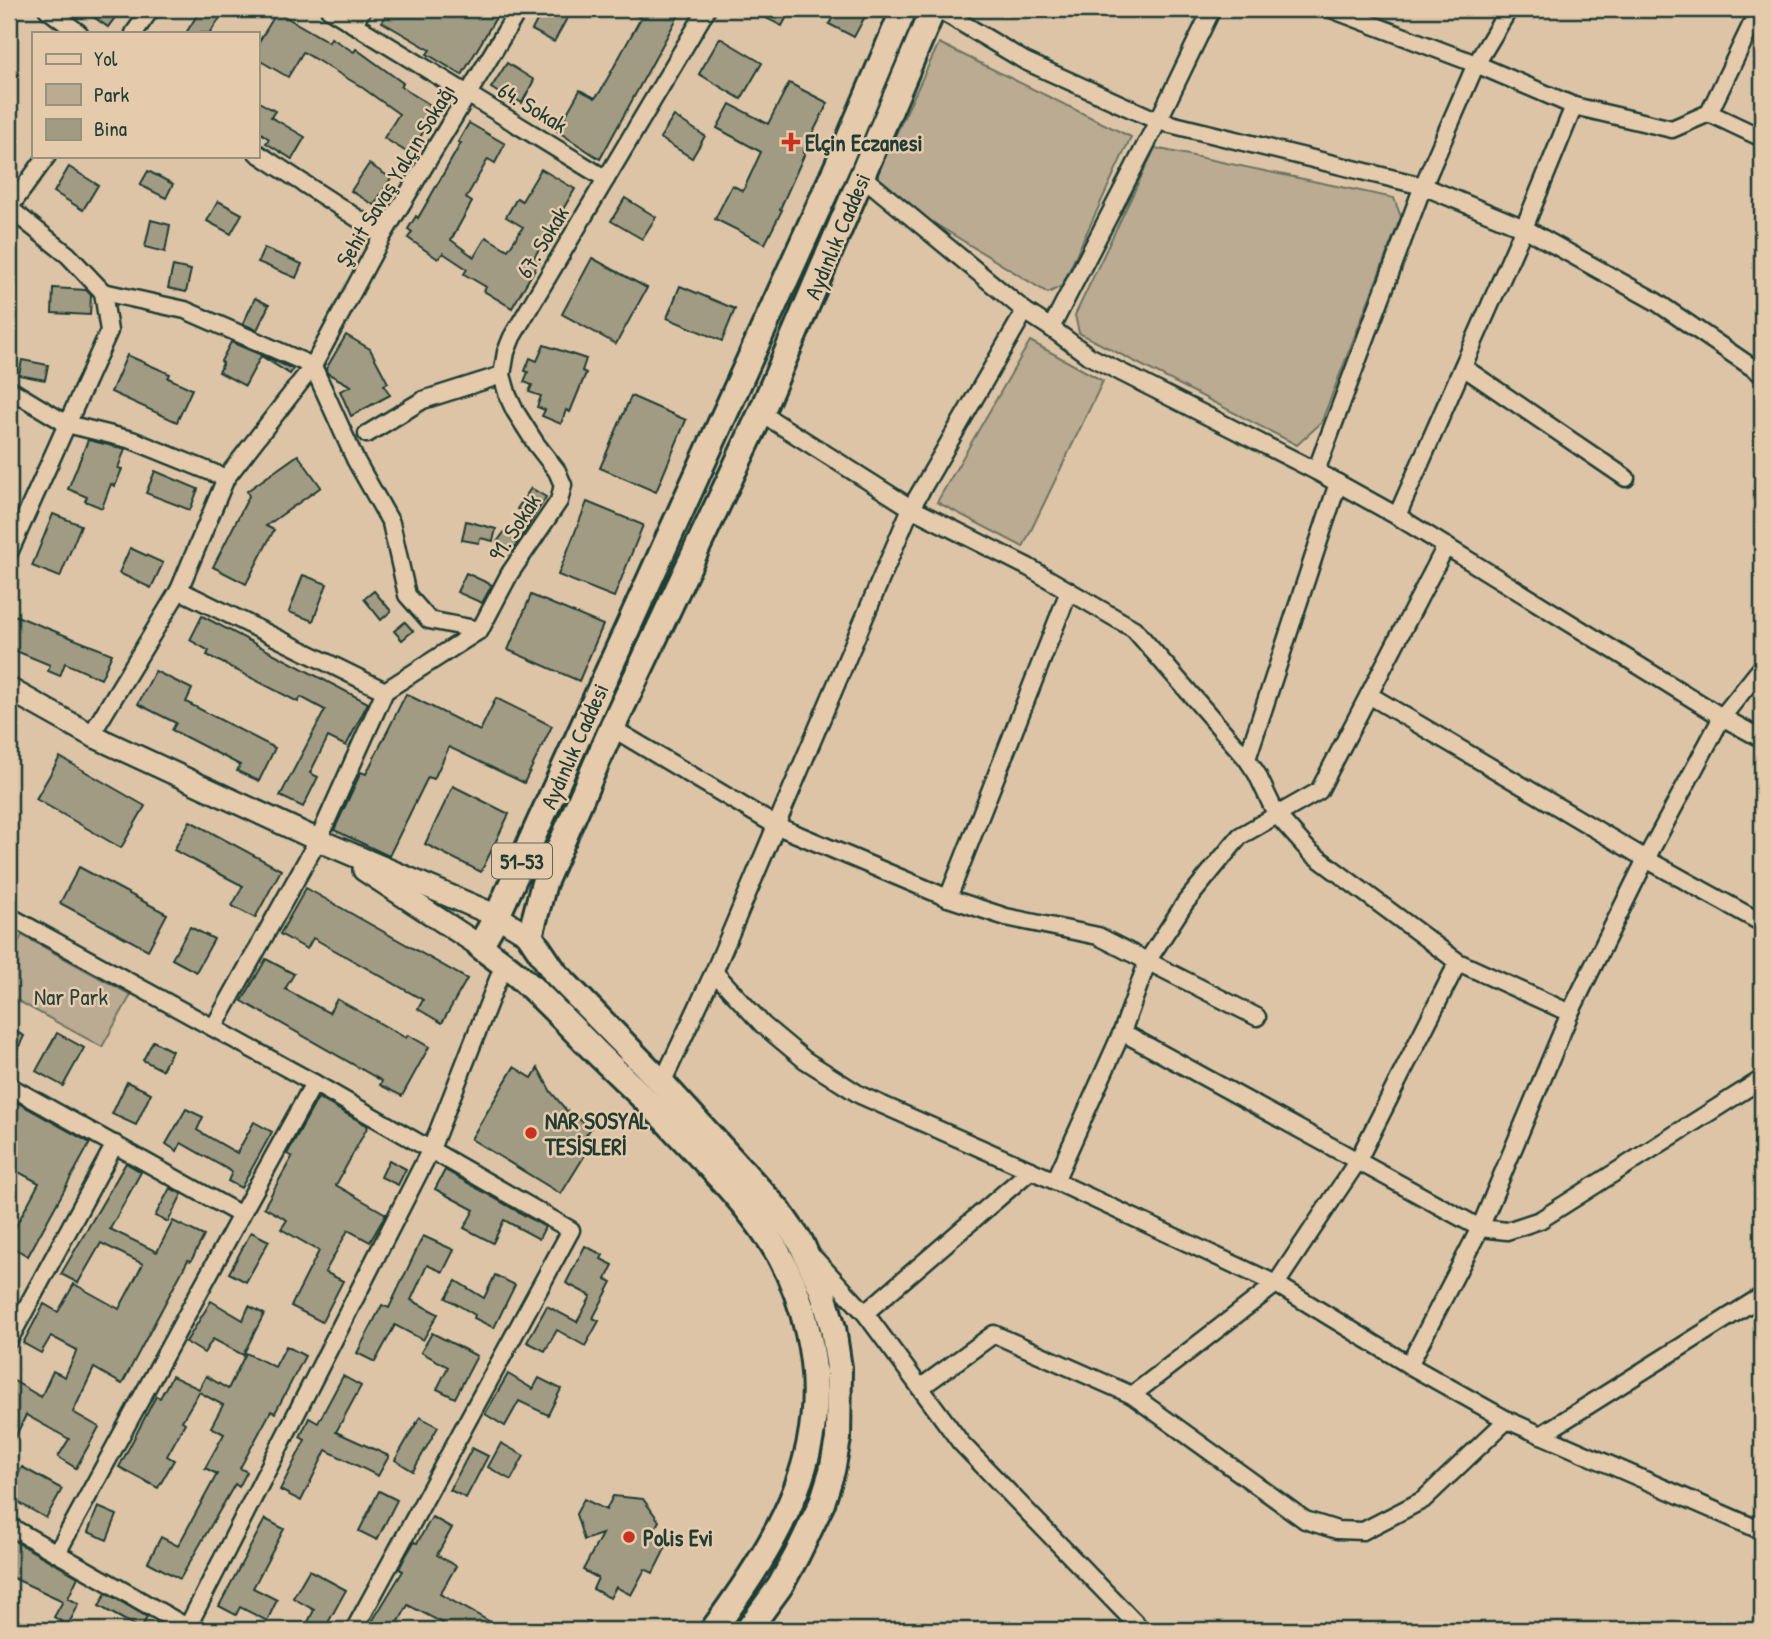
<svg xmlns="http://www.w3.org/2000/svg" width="1771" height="1639" font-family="'Patrick Hand',sans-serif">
	<rect width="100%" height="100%" fill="#ddc4a7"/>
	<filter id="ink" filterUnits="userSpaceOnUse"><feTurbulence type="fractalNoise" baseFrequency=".0143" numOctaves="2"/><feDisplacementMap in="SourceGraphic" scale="14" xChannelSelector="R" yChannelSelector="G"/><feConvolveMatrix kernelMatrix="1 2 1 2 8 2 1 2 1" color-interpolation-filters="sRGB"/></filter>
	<g filter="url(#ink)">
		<g fill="#baab92" stroke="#6c7463" stroke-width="2">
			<path d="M 939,43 L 1131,137 L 1062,286 L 1048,293 L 872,185 Z"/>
			<path d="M 1155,148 L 1394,198 L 1401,217 L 1321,423 L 1297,445 L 1079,333 L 1075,315 Z"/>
			<path d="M 1030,341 L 1103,381 L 1023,547 L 937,502 Z"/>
			<path d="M 22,935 L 131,995 L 102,1047 L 9,996 L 9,960 Z"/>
		</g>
		<g fill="#a29b83" stroke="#1f3d34" stroke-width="2">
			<path d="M 82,9 L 121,9 L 108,27 Z"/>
			<path d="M 201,9 L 226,9 L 210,33 L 186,33 Z"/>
			<path d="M 390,9 L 501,9 L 462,75 L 427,54 L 430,50 L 382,22 Z"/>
			<path d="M 543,9 L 572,9 L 554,42 L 532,30 Z"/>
			<path d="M 625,9 L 682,9 L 600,159 L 557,131 L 580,90 L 595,98 L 600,92 L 641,18 Z"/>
			<path d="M 748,9 L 791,9 L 782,26 Z"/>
			<path d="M 838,9 L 869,9 L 854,37 L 829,24 Z"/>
			<path d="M 277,12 L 329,42 L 331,38 L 354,52 L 356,49 L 403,83 L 401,87 L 437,109 L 410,154 L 384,138 L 399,114 L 360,86 L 303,52 L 288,77 L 257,59 L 257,45 Z"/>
			<path d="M 720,38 L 762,63 L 741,99 L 699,74 Z"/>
			<path d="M 507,63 L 534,80 L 522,103 L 509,95 L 507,98 L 491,88 Z"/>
			<path d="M 789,83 L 828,103 L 803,152 L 805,153 L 780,209 L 782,210 L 765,244 L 715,219 L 732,185 L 743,191 L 761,152 L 717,128 L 730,104 L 768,124 Z"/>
			<path d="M 257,101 L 275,111 L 271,117 L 305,137 L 292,159 L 266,143 L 269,139 L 261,133 L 257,139 Z"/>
			<path d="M 674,116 L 705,136 L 692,158 L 660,138 Z"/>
			<path d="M 469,123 L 505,144 L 495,163 L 488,159 L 466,198 L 472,202 L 451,240 L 474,257 L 486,237 L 508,250 L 523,227 L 506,217 L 517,198 L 522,201 L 541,169 L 575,189 L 533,259 L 539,262 L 512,308 L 484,291 L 486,287 L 464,274 L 467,269 L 443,253 L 438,259 L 408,238 L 412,232 L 408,229 L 416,216 L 418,218 L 461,143 L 458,142 Z"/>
			<path d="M 369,164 L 391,178 L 374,205 L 351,191 Z"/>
			<path d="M 69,167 L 98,185 L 83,210 L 54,192 Z"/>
			<path d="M 148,171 L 173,184 L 166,198 L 140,185 Z"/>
			<path d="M 625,198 L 656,217 L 642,239 L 611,221 Z"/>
			<path d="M 218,201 L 242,214 L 231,234 L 207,221 Z"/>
			<path d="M 151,220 L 170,225 L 165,252 L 145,247 Z"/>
			<path d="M 264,248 L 302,264 L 296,278 L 258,262 Z"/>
			<path d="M 592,258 L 647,288 L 616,344 L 562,314 Z"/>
			<path d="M 173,266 L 191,270 L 186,292 L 168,288 Z"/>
			<path d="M 680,286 L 735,309 L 722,341 L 667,318 Z"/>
			<path d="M 53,288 L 86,290 L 91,295 L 90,315 L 52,313 Z"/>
			<path d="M 255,298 L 269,305 L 257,330 L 243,324 Z"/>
			<path d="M 346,335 L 370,349 L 388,383 L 384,385 L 390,395 L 351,416 L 340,391 L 351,386 L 327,373 L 326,369 Z"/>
			<path d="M 231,342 L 293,369 L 290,374 L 261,356 L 245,386 L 219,372 L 223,363 L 221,361 Z"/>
			<path d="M 544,345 L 586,359 L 582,371 L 586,373 L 570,412 L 566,410 L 561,424 L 542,416 L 545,410 L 537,407 L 541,396 L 529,392 L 532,385 L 524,382 L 528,372 L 525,371 L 530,358 L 537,361 Z"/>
			<path d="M 127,355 L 170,374 L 168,378 L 192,389 L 177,422 L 111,392 Z"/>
			<path d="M 22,360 L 48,365 L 45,380 L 19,375 Z"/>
			<path d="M 631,396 L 686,420 L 656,492 L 600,468 Z"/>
			<path d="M 88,440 L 125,449 L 118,468 L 122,469 L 115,486 L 111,484 L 102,508 L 85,501 L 87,497 L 68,489 Z"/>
			<path d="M 298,455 L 321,487 L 266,526 L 274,530 L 246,584 L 213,567 L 249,496 L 247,491 Z"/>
			<path d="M 155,471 L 198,489 L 190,510 L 146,493 Z"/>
			<path d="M 531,488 L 546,497 L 513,550 L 497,542 L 505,531 L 512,532 L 522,512 L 517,509 Z"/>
			<path d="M 587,502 L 643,525 L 614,597 L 558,575 Z"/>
			<path d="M 53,514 L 81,525 L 60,577 L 32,566 Z"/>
			<path d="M 466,521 L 496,529 L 493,541 L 480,538 L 479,543 L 462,540 Z"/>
			<path d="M 130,548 L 163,563 L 151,588 L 119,573 Z"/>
			<path d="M 466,573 L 492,585 L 482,603 L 457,592 Z"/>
			<path d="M 303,575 L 327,584 L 313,621 L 289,612 Z"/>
			<path d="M 374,591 L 391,611 L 381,620 L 364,599 Z"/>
			<path d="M 531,595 L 603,625 L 579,681 L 508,650 Z"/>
			<path d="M 9,613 L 112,654 L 101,679 L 65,663 L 60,676 L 48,671 L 50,665 L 9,648 Z"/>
			<path d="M 202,616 L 368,703 L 346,746 L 328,737 L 310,773 L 318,777 L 303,807 L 280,796 L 325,710 L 301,697 L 298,702 L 207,655 L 209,651 L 190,640 Z"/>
			<path d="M 405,622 L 413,631 L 402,640 L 394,631 Z"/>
			<path d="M 155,671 L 192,689 L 186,702 L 275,748 L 259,781 L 237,771 L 240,765 L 172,730 L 176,723 L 138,704 Z"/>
			<path d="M 406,694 L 480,731 L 496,698 L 552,726 L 524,783 L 449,747 L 434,779 L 428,777 L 389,856 L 334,830 L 361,772 L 366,774 Z"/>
			<path d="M 60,757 L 145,806 L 121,848 L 36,799 Z"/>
			<path d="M 453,786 L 509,814 L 481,872 L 425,844 Z"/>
			<path d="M 190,821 L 281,870 L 255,918 L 232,906 L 243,886 L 174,850 Z"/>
			<path d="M 79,867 L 167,914 L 148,950 L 60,903 Z"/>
			<path d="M 306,888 L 467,979 L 442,1023 L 418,1009 L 423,1000 L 313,938 L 307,949 L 280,934 Z"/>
			<path d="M 190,927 L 214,939 L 196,972 L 172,959 Z"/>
			<path d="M 266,959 L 294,974 L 285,989 L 329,1013 L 337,999 L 406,1038 L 408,1035 L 429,1047 L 402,1096 L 380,1085 L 382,1081 L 242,1001 Z"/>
			<path d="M 9,1028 L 24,1036 L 9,1067 Z"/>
			<path d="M 57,1033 L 84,1048 L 63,1086 L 36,1071 Z"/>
			<path d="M 153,1041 L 172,1051 L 162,1070 L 143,1060 Z"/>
			<path d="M 514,1067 L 532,1078 L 538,1068 L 551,1092 L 566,1110 L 591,1128 L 585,1137 L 593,1142 L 561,1194 L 471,1139 Z"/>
			<path d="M 127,1082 L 151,1093 L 136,1125 L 112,1114 Z"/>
			<path d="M 9,1098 L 90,1143 L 28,1256 L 9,1245 L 9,1239 L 39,1183 L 9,1167 Z"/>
			<path d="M 318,1098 L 368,1126 L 336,1185 L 386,1214 L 370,1242 L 348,1230 L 325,1272 L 343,1281 L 322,1322 L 291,1306 L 319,1251 L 281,1229 L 287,1220 L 264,1207 L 292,1157 L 287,1154 Z"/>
			<path d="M 186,1109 L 203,1117 L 197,1130 L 237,1153 L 254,1122 L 272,1132 L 241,1188 L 228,1181 L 232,1172 L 181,1143 L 177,1151 L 166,1144 Z"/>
			<path d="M 389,1160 L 406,1169 L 398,1185 L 381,1177 Z"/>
			<path d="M 126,1163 L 141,1172 L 110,1229 L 157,1252 L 173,1221 L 204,1236 L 191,1261 L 188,1260 L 122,1384 L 94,1368 L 73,1412 L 99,1427 L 76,1468 L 58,1457 L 69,1439 L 26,1415 L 9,1450 L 9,1378 L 41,1397 L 53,1371 L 65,1377 L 77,1350 L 51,1336 L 41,1353 L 23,1343 L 44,1304 L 58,1312 L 74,1284 L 119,1309 L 143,1264 L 101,1243 L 78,1283 L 61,1274 Z"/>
			<path d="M 445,1170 L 545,1227 L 539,1239 L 504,1220 L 493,1243 L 464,1228 L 474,1210 L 435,1189 Z"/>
			<path d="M 170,1188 L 182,1194 L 168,1222 L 155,1216 Z"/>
			<path d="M 251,1232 L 269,1241 L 246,1282 L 229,1273 Z"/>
			<path d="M 423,1236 L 454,1250 L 443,1272 L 427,1265 L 411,1300 L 438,1314 L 423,1340 L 395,1325 L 375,1362 L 357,1353 L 382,1305 L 389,1308 Z"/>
			<path d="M 585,1246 L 603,1255 L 601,1259 L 613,1265 L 606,1279 L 612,1282 L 593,1318 L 599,1321 L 585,1346 L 557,1330 L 545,1351 L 527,1342 L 547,1306 L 577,1322 L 591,1296 L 566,1283 Z"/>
			<path d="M 495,1275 L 515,1285 L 494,1328 L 474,1318 L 475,1315 L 446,1298 L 456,1281 L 484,1298 Z"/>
			<path d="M 211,1301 L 243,1320 L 249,1306 L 264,1314 L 243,1355 L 213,1339 L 204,1353 L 186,1342 Z"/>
			<path d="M 432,1333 L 477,1356 L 455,1398 L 437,1389 L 448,1367 L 421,1352 Z"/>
			<path d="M 286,1346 L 305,1356 L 275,1413 L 271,1411 L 240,1468 L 247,1472 L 239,1487 L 235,1484 L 180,1579 L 148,1562 L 161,1537 L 178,1546 L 217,1474 L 205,1468 L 224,1434 L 211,1427 L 223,1405 L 199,1392 L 182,1421 L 185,1423 L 167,1456 L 174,1460 L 158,1488 L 119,1467 L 156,1396 L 160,1398 L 172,1376 L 199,1389 L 206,1376 L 228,1389 L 246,1353 L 275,1367 Z"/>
			<path d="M 508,1374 L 533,1389 L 539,1378 L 561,1389 L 548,1415 L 519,1401 L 505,1426 L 485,1414 Z"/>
			<path d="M 343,1376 L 361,1386 L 336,1432 L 389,1456 L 378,1476 L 326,1450 L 301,1501 L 280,1490 L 305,1440 L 300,1437 L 309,1418 L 318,1423 Z"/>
			<path d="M 420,1417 L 438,1427 L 413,1471 L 395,1460 Z"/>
			<path d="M 501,1443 L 524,1456 L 511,1480 L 488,1467 Z"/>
			<path d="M 472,1448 L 488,1456 L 466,1498 L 450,1490 Z"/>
			<path d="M 22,1467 L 62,1489 L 46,1518 L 9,1497 L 9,1491 Z"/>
			<path d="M 379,1491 L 397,1500 L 377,1540 L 359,1531 Z"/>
			<path d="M 613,1496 L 643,1499 L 659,1521 L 652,1534 L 668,1543 L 653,1573 L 645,1569 L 631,1595 L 616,1587 L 610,1598 L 593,1589 L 598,1578 L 583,1570 L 602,1534 L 584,1540 L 576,1514 L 584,1499 L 606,1510 Z"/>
			<path d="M 98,1507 L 117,1515 L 107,1540 L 88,1532 Z"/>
			<path d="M 432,1517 L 452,1528 L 437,1555 L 456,1566 L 440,1594 L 505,1630 L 438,1630 L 443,1623 L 408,1605 L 394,1630 L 367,1630 L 403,1571 L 399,1569 L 404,1559 L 414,1542 L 417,1543 Z"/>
			<path d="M 265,1519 L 284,1529 L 253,1588 L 277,1600 L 267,1621 L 240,1607 L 236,1615 L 219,1606 Z"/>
			<path d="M 9,1538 L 78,1577 L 68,1598 L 79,1604 L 68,1625 L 54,1617 L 63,1601 L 9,1576 Z"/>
			<path d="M 309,1570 L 346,1590 L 324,1630 L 304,1630 L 314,1610 L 293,1598 Z"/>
			<path d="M 106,1593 L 147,1617 L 141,1629 L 99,1606 Z"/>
		</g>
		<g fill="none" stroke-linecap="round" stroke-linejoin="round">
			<g stroke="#1f3d34" stroke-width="21">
				<g id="street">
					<path d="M 47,9 L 79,33"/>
					<path d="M 329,9 L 606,179"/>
					<path d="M 938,9 L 1025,61 L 1158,121 L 1423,186 L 1524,228 L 1655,301 L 1762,374"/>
					<path d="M 1331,9 L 1476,64 L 1574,106 L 1672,129 L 1709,113 L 1759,9"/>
					<path d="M 353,24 L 363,9"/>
					<path d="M 134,33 L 151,9"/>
					<path d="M 1709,113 L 1762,138"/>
					<path d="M 257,153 L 383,235"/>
					<path d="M 863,177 L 1025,311 L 1051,328 L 1158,121 L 1212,9"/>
					<path d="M 9,208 L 68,255 L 103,292 L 185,310 L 313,366 L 355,459 L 391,523 L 407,595 L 429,620 L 480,630"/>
					<path d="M 9,208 L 47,156"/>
					<path d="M 1051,328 L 1089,356 L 1316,471 L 1397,516 L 1722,717 L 1762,739"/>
					<path d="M 1463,367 L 1626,478"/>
					<path d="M 9,389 L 67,424 L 132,440 L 226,478"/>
					<path d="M 761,413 L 911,508 L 1028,567 L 1134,629 L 1247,759 L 1257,774 L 1276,814 L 1310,852 L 1458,962 L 1570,1013"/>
					<path d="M 367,434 L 423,400 L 502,375 L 506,352 L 512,337 L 707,9"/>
					<path d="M 1316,471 L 1423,186 L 1476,64 L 1509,9"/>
					<path d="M 1397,516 L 1524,228 L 1574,106"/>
					<path d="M 9,553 L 109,331 L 103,292"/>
					<path d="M 179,590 L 226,478 L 313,366 L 383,235 L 519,9"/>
					<path d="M 480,630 L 510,573 L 559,501 L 563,485 L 557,471 L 536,444 L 515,411 L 508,396 L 502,375"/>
					<path d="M 1369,695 L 1646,859 L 1762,923"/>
					<path d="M 612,728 L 775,825 L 948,898 L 1006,917 L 1098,936 L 1257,1017"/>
					<path d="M 91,735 L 179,590 L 385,691"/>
					<path d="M 1247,759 L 1338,483"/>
					<path d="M 948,898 L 1069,591"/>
					<path d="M 9,916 L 314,1083 L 571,1230 L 354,1630"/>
					<path d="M 714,972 L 763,1025 L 805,1060 L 860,1095 L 1055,1181 L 1276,1284 L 1409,1365 L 1507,1420 L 1762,1531"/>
					<path d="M 214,1027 L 318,840 L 385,691 L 480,630"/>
					<path d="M 1122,1032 L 1480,1228 L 1507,1231 L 1540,1220 L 1762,1079"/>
					<path d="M 662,1083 L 714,972 L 911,508 L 1025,311"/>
					<path d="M 9,1086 L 241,1215 L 57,1553"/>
					<path d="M 1055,1181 L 1122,1032 L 1148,960 L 1185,903 L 1240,836 L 1319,791 L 1446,546"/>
					<path d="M 241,1215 L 314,1083"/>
					<path d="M 814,1258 L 865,1313 L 961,1443 L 1142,1630"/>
					<path d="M 865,1313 L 1031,1170"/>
					<path d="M 9,1340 L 115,1144"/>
					<path d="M 1409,1365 L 1480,1228 L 1570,1013 L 1646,859 L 1722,717 L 1762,667"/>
					<path d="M 920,1388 L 994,1334 L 1132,1395 L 1305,1520 L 1337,1530 L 1363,1531 L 1423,1500 L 1507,1420"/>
					<path d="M 1132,1395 L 1276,1284 L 1357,1162 L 1458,962"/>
					<path d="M 1541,1435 L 1762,1296"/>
					<path d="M 9,1526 L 192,1630"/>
					<path d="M 186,1630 L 431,1149 L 504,964"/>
				</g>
			</g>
			<g stroke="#1f3d34" stroke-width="26">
				<g id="secondary">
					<path d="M 9,689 L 91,735 L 318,840 L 497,916 L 530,936"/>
					<path d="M 364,870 L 480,946"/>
				</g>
			</g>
			<g stroke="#1f3d34" stroke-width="30">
				<g id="primary">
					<path d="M 713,1630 C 779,1539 835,1450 808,1333 C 801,1300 789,1269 770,1240 C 743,1199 707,1164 673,1128 C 648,1101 620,1076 594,1050 C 570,1026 547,1001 522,979 C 509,967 494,957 480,946 L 497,916 L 840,160 L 904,9"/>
					<path d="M 748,1630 L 780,1586 L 797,1555 L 822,1503 L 832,1471 L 838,1439 L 839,1368 L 833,1328 L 822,1290 L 801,1243 L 777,1209 L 662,1083 L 555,973 L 530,936 L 544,883 L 612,728 L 761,413 L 933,9"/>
				</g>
			</g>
			<use href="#street" stroke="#e5caac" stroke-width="16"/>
			<use href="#secondary" stroke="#e5caac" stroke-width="21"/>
			<use href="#primary" stroke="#e5caac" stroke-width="24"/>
		</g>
	</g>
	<g fill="#c8321e" stroke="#e5caac" stroke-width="2.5">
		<path d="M787.5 131.5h7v7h7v7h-7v7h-7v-7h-7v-7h7z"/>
		<circle cx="531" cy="1133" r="7"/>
		<circle cx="629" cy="1537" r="7"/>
	</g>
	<g text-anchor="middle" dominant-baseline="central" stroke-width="5" stroke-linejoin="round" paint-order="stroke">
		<rect fill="#e5caac" stroke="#5a6758" stroke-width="2" x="492" y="843.5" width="60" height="35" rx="5"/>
		<g font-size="21" font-weight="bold" fill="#1f3d34">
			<text x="522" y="861">51-53</text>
		</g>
		<g font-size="23" fill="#1f3d34" stroke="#e5caac">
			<text transform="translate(533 107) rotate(31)">64. Sokak</text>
			<text transform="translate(395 175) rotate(-59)">Şehit Savaş Yalçın Sokağı</text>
			<text transform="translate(837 236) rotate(-67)">Aydınlık Caddesi</text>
			<text transform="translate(542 242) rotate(-59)">67. Sokak</text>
			<text transform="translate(514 527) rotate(-57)">91. Sokak</text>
			<text transform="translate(574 746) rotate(-66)">Aydınlık Caddesi</text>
		</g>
		<g font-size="23" font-weight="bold" fill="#1f3d34" stroke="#e5caac" text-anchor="start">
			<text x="805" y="142">Elçin Eczanesi</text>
			<text x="545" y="1120">NAR SOSYAL<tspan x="545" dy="26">TESİSLERİ</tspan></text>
			<text x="643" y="1537">Polis Evi</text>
		</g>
		<g font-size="23" fill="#274239" stroke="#e5caac">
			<text x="71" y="996">Nar Park</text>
		</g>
	</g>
	<rect width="1771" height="1639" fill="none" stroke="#e5caac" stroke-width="35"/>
	<rect x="18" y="18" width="1736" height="1604" fill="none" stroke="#1f3d34" stroke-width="2.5" filter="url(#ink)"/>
	<rect x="32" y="32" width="228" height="126" fill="#e5caac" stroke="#96927c" stroke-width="2"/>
	<rect x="46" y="54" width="35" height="10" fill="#e5caac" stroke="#96927c" stroke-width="2"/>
	<text x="94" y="66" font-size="21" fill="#1f3d34">Yol</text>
	<rect x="46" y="84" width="35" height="21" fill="#baab92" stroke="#96927c" stroke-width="2"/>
	<text x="94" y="102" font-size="21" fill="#1f3d34">Park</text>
	<rect x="46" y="119" width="35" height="21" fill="#a29b83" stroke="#96927c" stroke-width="2"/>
	<text x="94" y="136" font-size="21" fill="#1f3d34">Bina</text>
</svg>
